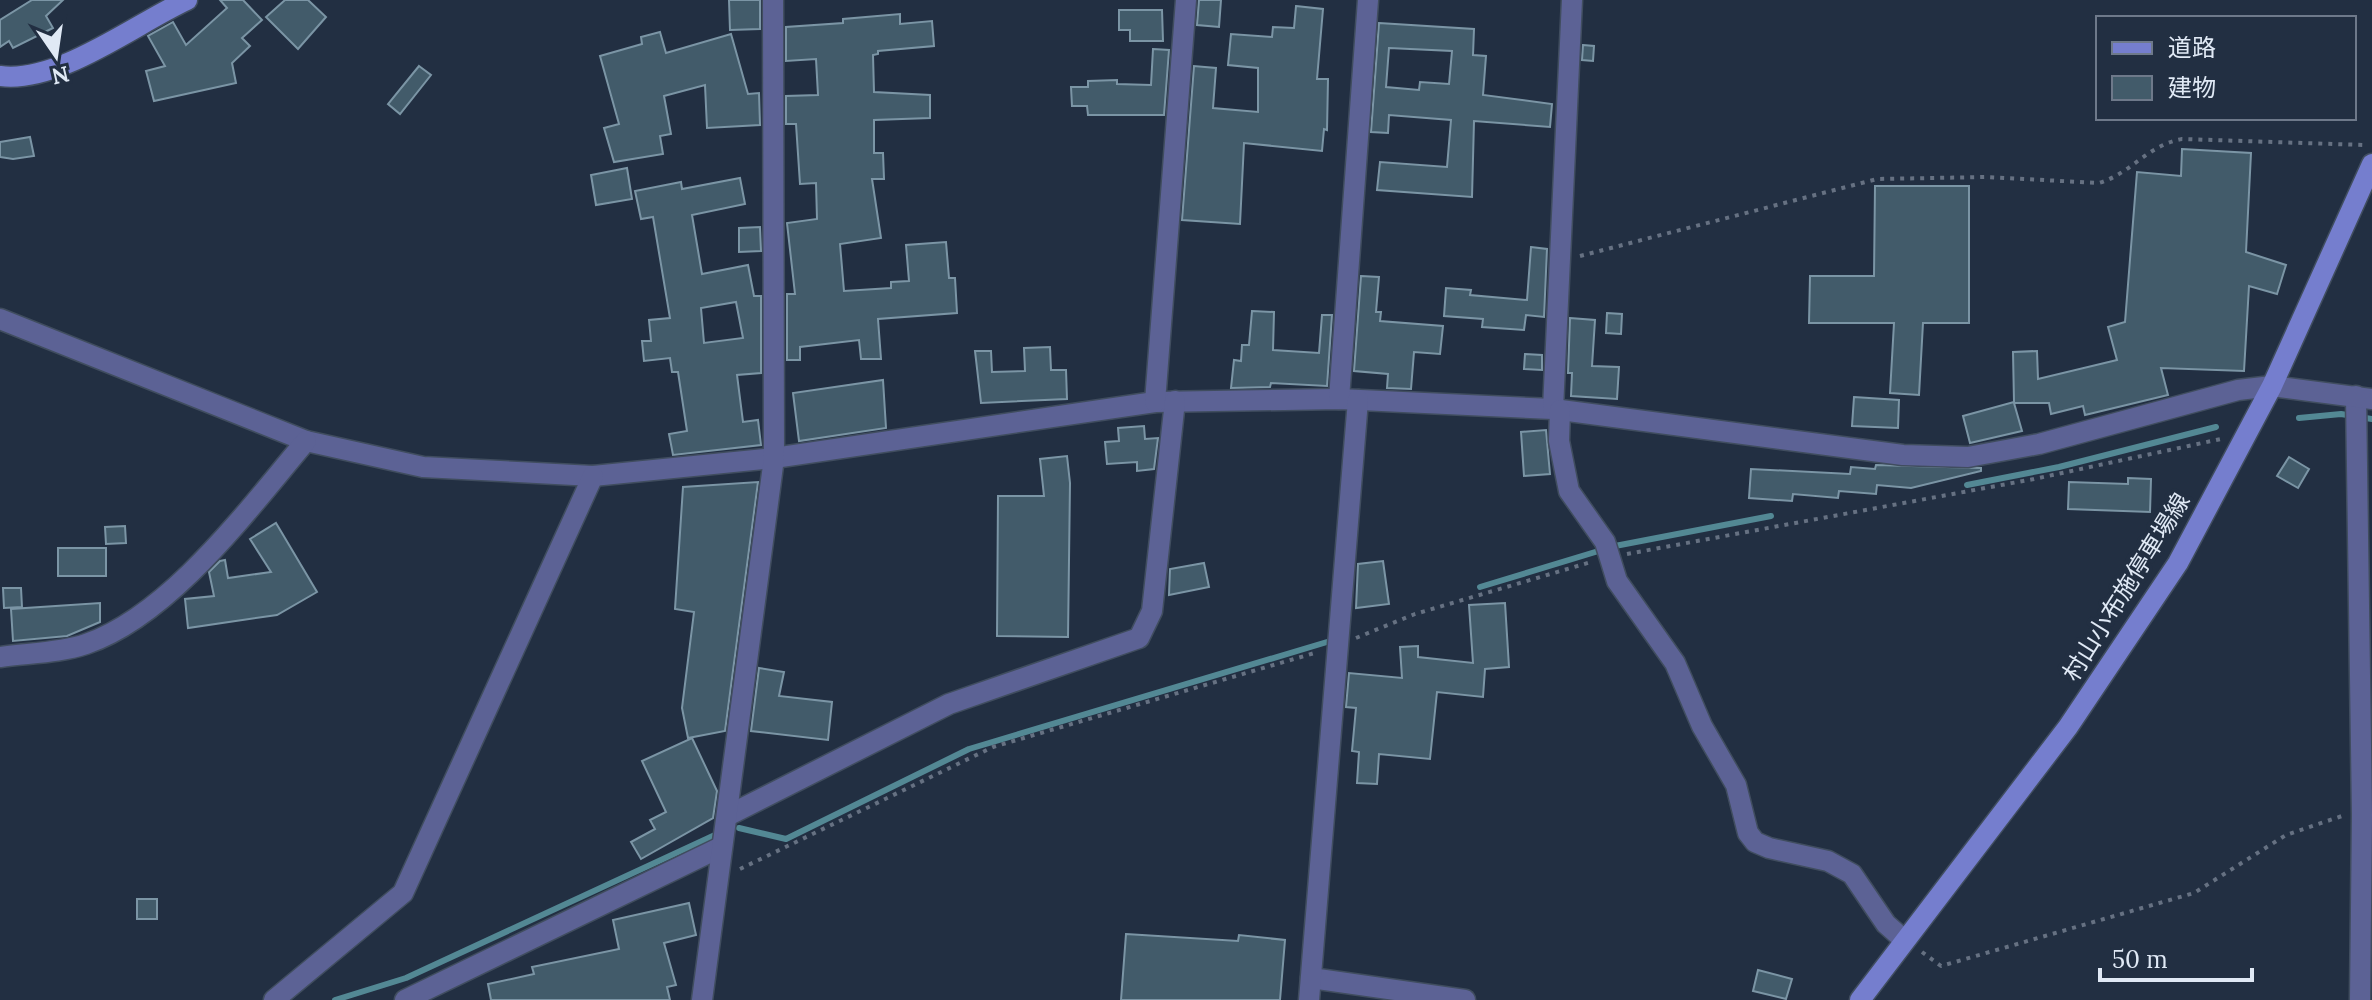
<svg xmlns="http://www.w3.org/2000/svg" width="2372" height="1000" font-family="Lora,'Noto Sans JP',serif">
	<rect width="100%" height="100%" fill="#222f42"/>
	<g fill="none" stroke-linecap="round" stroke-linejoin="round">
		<g stroke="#538894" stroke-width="6">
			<path d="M 2299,418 L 2341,414 L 2372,419"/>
			<path d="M 1967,485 L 2059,467 L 2216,427"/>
			<path d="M 1480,587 L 1615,546 L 1771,516"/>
			<path d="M 739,828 L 786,839 L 969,749 L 1327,642"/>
			<path d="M 335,1000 L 406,978 L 715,835"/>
		</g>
	</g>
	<g fill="#425b6a" stroke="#7b95a5" stroke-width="2" fill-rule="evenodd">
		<path d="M 32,0 L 63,0 L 46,16 L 53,28 L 13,48 L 9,41 L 0,47 L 0,20 Z"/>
		<path d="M 220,0 L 243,0 L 262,20 L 242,38 L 250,46 L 232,63 L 236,83 L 154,101 L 146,71 L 165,66 L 148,36 L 173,22 L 186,45 L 227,8 Z"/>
		<path d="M 285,0 L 308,0 L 326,17 L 298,49 L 266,17 Z"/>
		<path d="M 729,0 L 760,0 L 760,29 L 730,30 Z"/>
		<path d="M 1199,0 L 1221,0 L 1219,27 L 1197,25 Z"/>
		<path d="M 1296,6 L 1323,9 L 1317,79 L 1328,79 L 1327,130 L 1324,129 L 1322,151 L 1244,143 L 1240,224 L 1182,220 L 1194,66 L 1216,68 L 1213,108 L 1258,112 L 1258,68 L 1228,65 L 1231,34 L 1272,37 L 1273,27 L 1294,28 Z"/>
		<path d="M 1119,10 L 1162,10 L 1163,41 L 1130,41 L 1130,30 L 1119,30 Z"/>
		<path d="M 900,14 L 900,24 L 932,21 L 934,46 L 878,51 L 878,54 L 873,55 L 874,92 L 930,95 L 930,118 L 874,120 L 874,153 L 883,153 L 884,179 L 872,179 L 881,238 L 840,244 L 844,291 L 891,288 L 891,282 L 909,281 L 906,245 L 946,242 L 949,278 L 955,278 L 957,313 L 878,319 L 881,359 L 861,359 L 859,340 L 800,347 L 800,360 L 787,360 L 787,294 L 795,294 L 787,223 L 817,219 L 816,183 L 800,184 L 796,124 L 786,124 L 786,96 L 818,95 L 816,59 L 786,61 L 786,27 L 843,23 L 843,19 Z"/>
		<path d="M 1379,23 L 1474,29 L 1473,55 L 1486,56 L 1483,95 L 1552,104 L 1550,127 L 1474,121 L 1472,197 L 1377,190 L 1380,162 L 1447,167 L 1451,120 L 1389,115 L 1388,133 L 1371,132 ZM 1389,48 L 1452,51 L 1449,84 L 1420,82 L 1419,90 L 1386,87 Z"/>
		<path d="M 660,32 L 666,53 L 731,34 L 748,94 L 759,93 L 760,125 L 707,128 L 705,85 L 664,96 L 671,134 L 660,136 L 663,154 L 614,162 L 604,128 L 619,124 L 600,56 L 642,44 L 641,37 Z"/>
		<path d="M 1583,45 L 1594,46 L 1593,61 L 1582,60 Z"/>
		<path d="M 1153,49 L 1169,50 L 1164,115 L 1088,115 L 1087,106 L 1072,106 L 1071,87 L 1088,87 L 1088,81 L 1117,80 L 1117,84 L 1151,85 Z"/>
		<path d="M 419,66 L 431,75 L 400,114 L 388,104 Z"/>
		<path d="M 30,137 L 34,156 L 13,159 L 0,157 L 0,142 Z"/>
		<path d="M 2182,149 L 2251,153 L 2246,252 L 2286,265 L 2277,294 L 2249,286 L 2244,371 L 2161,368 L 2168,395 L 2085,415 L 2083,406 L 2051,414 L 2049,403 L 2014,403 L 2022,431 L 1970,443 L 1963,416 L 2014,402 L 2013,352 L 2037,351 L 2038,379 L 2117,360 L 2108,327 L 2125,322 L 2137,172 L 2181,176 Z"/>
		<path d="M 627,168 L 632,199 L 596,205 L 591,175 Z"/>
		<path d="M 740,178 L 745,204 L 692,215 L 702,274 L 748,265 L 754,296 L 761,296 L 761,373 L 737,375 L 743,422 L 758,420 L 761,445 L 673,455 L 669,434 L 687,431 L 678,372 L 672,372 L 670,358 L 644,361 L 642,341 L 651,341 L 649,320 L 670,318 L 653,217 L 641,219 L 635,191 L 681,182 L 682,189 ZM 736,302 L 743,338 L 704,343 L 701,308 Z"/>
		<path d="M 1875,186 L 1969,186 L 1969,323 L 1923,323 L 1919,395 L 1890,393 L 1894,323 L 1809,323 L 1810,276 L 1874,276 Z"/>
		<path d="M 760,227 L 761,251 L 739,252 L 739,228 Z"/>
		<path d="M 1531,247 L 1547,249 L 1544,317 L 1526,315 L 1524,330 L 1482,327 L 1483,319 L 1444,316 L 1446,288 L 1471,290 L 1470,295 L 1527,300 Z"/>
		<path d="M 1361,276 L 1379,277 L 1376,312 L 1381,312 L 1380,321 L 1443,326 L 1440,354 L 1414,352 L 1411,389 L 1387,388 L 1388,374 L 1354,371 Z"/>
		<path d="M 1252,311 L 1274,312 L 1273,350 L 1319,353 L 1322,315 L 1332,315 L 1327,386 L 1271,383 L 1270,387 L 1231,388 L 1234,360 L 1241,361 L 1242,345 L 1249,345 Z"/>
		<path d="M 1607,313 L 1622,314 L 1621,334 L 1606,333 Z"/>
		<path d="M 1570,318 L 1595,320 L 1592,366 L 1619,367 L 1617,399 L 1571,396 L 1572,373 L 1568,373 Z"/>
		<path d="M 1050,347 L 1051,370 L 1066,370 L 1067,399 L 981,403 L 975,351 L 991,351 L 992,372 L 1025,371 L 1024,348 Z"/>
		<path d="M 1525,354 L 1542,355 L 1542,370 L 1524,369 Z"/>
		<path d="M 883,380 L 886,428 L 799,441 L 793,393 Z"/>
		<path d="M 1854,397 L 1899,400 L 1898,428 L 1852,426 Z"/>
		<path d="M 1144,426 L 1145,439 L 1158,438 L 1154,469 L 1137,471 L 1137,462 L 1107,464 L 1105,442 L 1119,441 L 1118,428 Z"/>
		<path d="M 1546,430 L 1550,474 L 1524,476 L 1521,432 Z"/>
		<path d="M 1067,456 L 1070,483 L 1068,637 L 997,636 L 998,496 L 1044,496 L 1040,459 Z"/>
		<path d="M 2289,457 L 2309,469 L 2298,488 L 2277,476 Z"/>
		<path d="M 1876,465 L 1981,468 L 1981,471 L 1911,488 L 1877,485 L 1876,494 L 1839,491 L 1838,498 L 1793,494 L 1792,501 L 1749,498 L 1751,469 L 1850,474 L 1851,467 L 1875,469 Z"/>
		<path d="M 2128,478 L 2151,479 L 2150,512 L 2068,509 L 2069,482 L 2128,484 Z"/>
		<path d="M 758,482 L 725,731 L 688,738 L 682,708 L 694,612 L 675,609 L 683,487 Z"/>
		<path d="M 276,523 L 317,592 L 277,615 L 188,628 L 185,599 L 214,596 L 209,572 L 220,561 L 225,560 L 228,578 L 271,572 L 250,539 Z"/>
		<path d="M 125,526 L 126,543 L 106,544 L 105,527 Z"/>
		<rect x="58" y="548" width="48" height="28"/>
		<path d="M 1383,561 L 1389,604 L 1356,608 L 1358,564 Z"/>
		<path d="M 1204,563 L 1209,587 L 1169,595 L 1170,569 Z"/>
		<path d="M 3,588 L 21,588 L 22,607 L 4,608 Z"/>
		<path d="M 100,603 L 100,622 L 67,636 L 13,641 L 11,609 Z"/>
		<path d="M 1505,603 L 1509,667 L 1485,669 L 1483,697 L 1437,692 L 1430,759 L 1379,754 L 1377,784 L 1357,783 L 1359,752 L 1352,751 L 1356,708 L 1346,707 L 1349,673 L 1402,678 L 1400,647 L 1418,646 L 1418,657 L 1473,663 L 1469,605 Z"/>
		<path d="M 759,668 L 784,672 L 779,696 L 832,702 L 828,740 L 751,731 Z"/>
		<path d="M 692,738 L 717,791 L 713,818 L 641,859 L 631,842 L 655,829 L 650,820 L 666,812 L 642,761 Z"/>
		<rect x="137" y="899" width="20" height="20"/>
		<path d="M 689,903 L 696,935 L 664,943 L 676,985 L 667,987 L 670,1000 L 491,1000 L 488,984 L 534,974 L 532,967 L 619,949 L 613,920 Z"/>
		<path d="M 1126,934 L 1238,941 L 1239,935 L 1285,940 L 1280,1000 L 1121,1000 Z"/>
		<path d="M 1758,970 L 1792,979 L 1786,999 L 1753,991 Z"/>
	</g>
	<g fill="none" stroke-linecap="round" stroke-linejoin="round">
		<g stroke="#404d5f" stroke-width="23">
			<g id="minor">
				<path d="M 0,319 L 306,441 L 423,467 L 593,476 L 774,458 L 1155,402 L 1339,399 L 1553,409 L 1903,455 L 1968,457 L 2039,444 L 2238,390 L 2272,386"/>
				<path d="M 2356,396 L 2362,815 L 2360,1000"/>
				<path d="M 1339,399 L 1368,0"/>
				<path d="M 1155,402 L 1186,0"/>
				<path d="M 1553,409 L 1572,0"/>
				<path d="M 1560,410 L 1559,441 L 1569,491 L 1605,542 L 1617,581 L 1675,663 L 1702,726 L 1736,785 L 1748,833 L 1755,842 L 1769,848 L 1828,861 L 1852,874 L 1886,924 L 1903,939"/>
				<path d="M 0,657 C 27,653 60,653 86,644 C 171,615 249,508 306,441"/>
				<path d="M 727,816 L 949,704 L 1139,638 L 1152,611 L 1175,401"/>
				<path d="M 1311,978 L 1465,1000"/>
				<path d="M 274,1000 L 403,893 L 593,476"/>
				<path d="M 405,1000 L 721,847"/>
				<path d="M 702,1000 L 774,458 L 773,0"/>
				<path d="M 1309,1000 L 1358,400"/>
			</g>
		</g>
		<g stroke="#404d5f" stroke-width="23">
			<path id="tertiary" d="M 2272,386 L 2372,399"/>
		</g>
		<g stroke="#404d5f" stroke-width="23">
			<g id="secondary">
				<path d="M 0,76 C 58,84 135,24 187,0"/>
				<path d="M 1860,1000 L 2068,727 L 2178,563 L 2272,386 L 2372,164"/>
			</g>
		</g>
		<g stroke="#667182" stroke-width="4" stroke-dasharray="4 6" stroke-linecap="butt">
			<path d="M 1580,256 L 1877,179 L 1987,177 L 2099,183 C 2132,173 2146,146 2182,139 L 2364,145"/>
			<path d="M 1627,554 L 2034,479 L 2221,439"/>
			<path d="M 1356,638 L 1415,614 L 1591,562"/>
			<path d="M 740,869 L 993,747 L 1318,652"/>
			<path d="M 1922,952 L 1941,966 L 2194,893 L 2286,835 L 2342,816"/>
		</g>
		<use href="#minor" stroke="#5c6295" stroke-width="20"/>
		<use href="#tertiary" stroke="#5c6295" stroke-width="20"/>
		<use href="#secondary" stroke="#757ece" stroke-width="20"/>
	</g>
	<g text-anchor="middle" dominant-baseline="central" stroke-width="8" stroke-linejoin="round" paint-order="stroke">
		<g font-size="24" fill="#e0e9f5" stroke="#222f42">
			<text transform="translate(2126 587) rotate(-58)">村山小布施停車場線</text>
		</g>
	</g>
	<rect x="2096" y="16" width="260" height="104" fill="#222f42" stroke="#6e798a" stroke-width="2"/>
	<rect x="2112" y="42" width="40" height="12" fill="#757ece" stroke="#6e798a" stroke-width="2"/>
	<text x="2168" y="56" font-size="24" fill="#e0e9f5">道路</text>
	<rect x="2112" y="76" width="40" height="24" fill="#425b6a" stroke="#6e798a" stroke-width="2"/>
	<text x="2168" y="96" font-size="24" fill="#e0e9f5">建物</text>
	<g transform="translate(56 56) rotate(167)" stroke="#222f42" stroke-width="6" paint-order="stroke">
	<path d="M0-6L14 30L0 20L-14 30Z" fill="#e0e9f5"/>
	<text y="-12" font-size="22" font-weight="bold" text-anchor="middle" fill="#e0e9f5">N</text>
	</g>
	<path d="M2100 968v12h152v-12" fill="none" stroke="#e0e9f5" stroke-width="4"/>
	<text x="2112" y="968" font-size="24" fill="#e0e9f5" stroke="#222f42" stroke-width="6" paint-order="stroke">50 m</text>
</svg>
